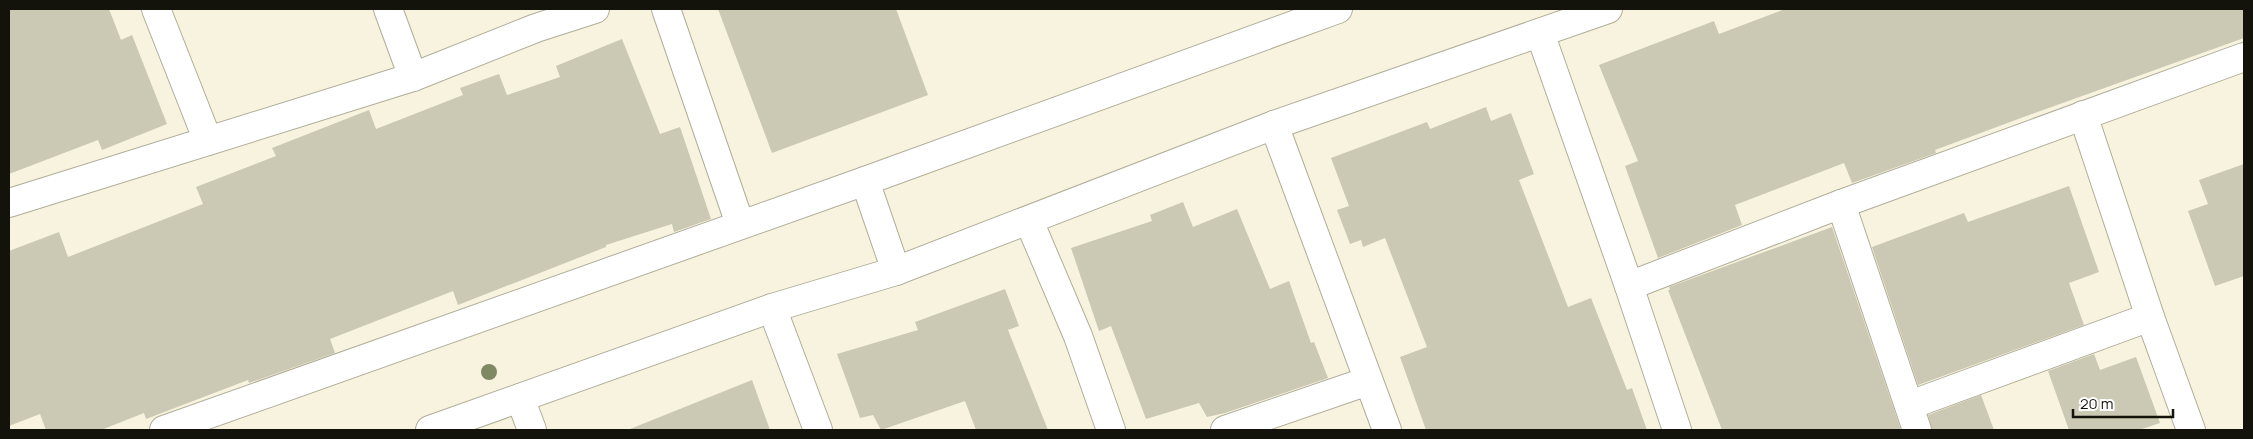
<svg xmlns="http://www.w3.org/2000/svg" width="2253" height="439" font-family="Manrope,sans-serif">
	<rect width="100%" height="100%" fill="#f7f3de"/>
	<g fill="#cbc8b3">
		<path d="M 9,9 L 109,9 L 121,40 L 132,35 L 167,124 L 102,150 L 98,140 L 9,174 Z"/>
		<path d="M 718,9 L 896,9 L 928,95 L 772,153 Z"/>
		<path d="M 1785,9 L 2244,9 L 2244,38 L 2029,115 L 1935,150 L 1936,153 L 1852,183 L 1844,163 L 1735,205 L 1742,225 L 1658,258 L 1625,166 L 1638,161 L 1599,65 L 1714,21 L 1719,34 Z"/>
		<path d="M 622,39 L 660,134 L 680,127 L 711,219 L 674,232 L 672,224 L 606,245 L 606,247 L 458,305 L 453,291 L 330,339 L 335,353 L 249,383 L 248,380 L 146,419 L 144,413 L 101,430 L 46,430 L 40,414 L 9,426 L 9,251 L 59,232 L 68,257 L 203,204 L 196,187 L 276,156 L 272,148 L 369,110 L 376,129 L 463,95 L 460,88 L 499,74 L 507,95 L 560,77 L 556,66 Z"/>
		<path d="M 1486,107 L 1491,121 L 1511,113 L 1534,174 L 1519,180 L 1568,307 L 1591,298 L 1627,390 L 1632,388 L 1647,430 L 1426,430 L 1400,357 L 1427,347 L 1385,238 L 1363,247 L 1361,240 L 1350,244 L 1337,210 L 1349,206 L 1331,158 L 1427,122 L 1430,129 Z"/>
		<path d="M 2244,164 L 2244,276 L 2215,286 L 2188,211 L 2208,204 L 2199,180 Z"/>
		<path d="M 2069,186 L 2099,272 L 2069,283 L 2084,325 L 1918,385 L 1872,247 L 1964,213 L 1968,222 Z"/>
		<path d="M 1183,202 L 1193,227 L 1237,209 L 1270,289 L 1289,281 L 1311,343 L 1314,342 L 1328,378 L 1225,413 L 1207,417 L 1199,403 L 1146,419 L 1111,326 L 1099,331 L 1071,248 L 1152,221 L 1150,215 Z"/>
		<path d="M 1832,227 L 1901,430 L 1722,430 L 1668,290 L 1670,290 L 1669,287 Z"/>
		<path d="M 1005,289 L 1019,326 L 1008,330 L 1048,430 L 976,430 L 965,401 L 881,430 L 873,415 L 860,418 L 837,354 L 918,330 L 915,322 Z"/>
		<path d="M 2094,354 L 2100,370 L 2136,357 L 2160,423 L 2139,430 L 2069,430 L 2048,371 Z"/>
		<path d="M 752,380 L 770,430 L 630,430 L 630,429 Z"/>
		<path d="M 1981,395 L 1994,430 L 1932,430 L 1928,415 Z"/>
	</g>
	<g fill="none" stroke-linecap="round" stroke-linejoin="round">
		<g stroke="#b0ad99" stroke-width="30">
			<g id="minor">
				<path d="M 156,9 L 208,141"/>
				<path d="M 388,9 L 413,77"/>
				<path d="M 666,9 L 740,224"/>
				<path d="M 1540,33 L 1629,286 L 1677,430"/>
				<path d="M 2083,115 L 2150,317 L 2191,430"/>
				<path d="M 1274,125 L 1387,430"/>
				<path d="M 865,181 L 896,271"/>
				<path d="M 9,203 L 413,77 L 536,28 L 595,9"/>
				<path d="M 1841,204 L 1917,430"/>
				<path d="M 1029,221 L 1078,336 L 1111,430"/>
				<path d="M 1629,286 L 1841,204 L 2244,57"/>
				<path d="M 772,308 L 818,430"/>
				<path d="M 520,398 L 532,430"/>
				<path d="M 1910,405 L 2150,317"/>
				<path d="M 164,430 L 865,181 L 1338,9"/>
				<path d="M 430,430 L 772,308 L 896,271 L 1274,125 L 1608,9"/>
				<path d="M 1225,430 L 1368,381"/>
			</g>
		</g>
		<use href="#minor" stroke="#fff" stroke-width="28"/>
	</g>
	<circle fill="#7f8a64" cx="489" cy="372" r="8"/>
	<rect width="2253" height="439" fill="none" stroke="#14130b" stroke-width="20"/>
	<path d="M2073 409v8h100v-8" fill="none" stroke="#14130b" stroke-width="2.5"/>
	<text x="2080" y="409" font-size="15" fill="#14130b" stroke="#ffffff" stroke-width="4" paint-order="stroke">20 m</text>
</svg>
